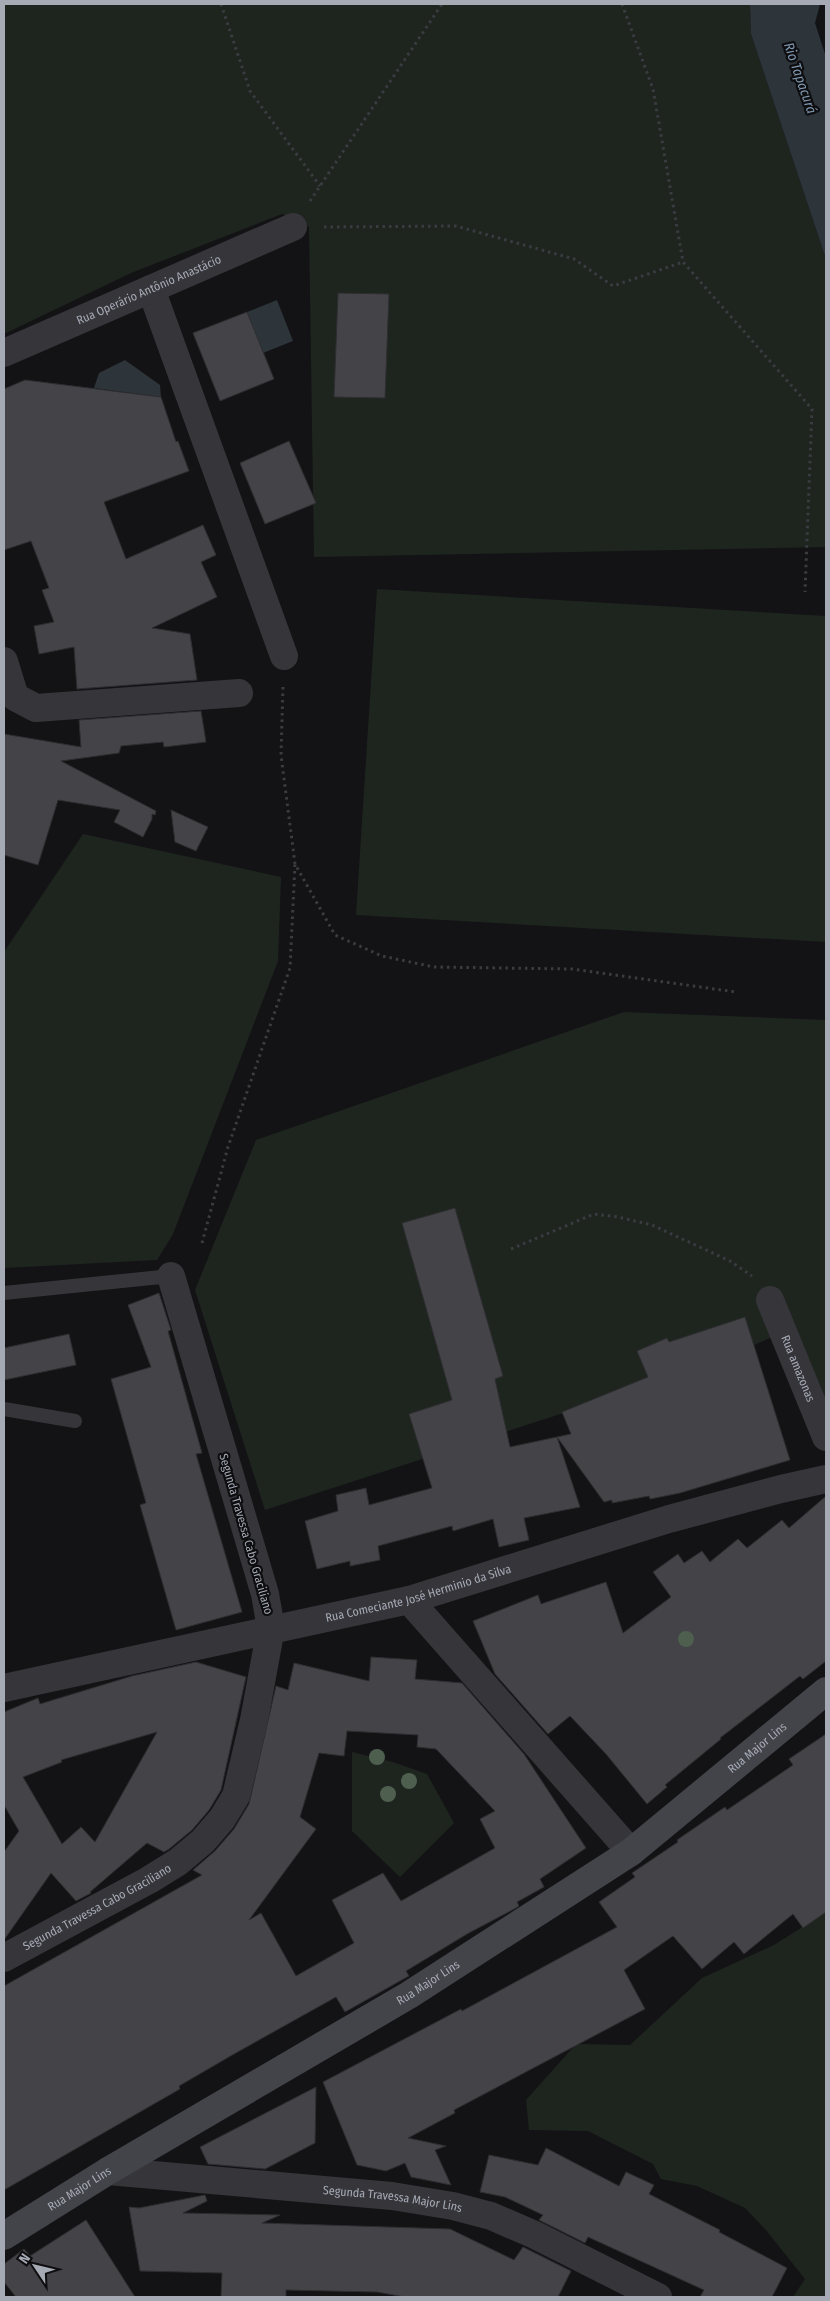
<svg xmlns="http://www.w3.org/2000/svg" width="830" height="2301" font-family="'Fira Sans Condensed',sans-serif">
	<rect width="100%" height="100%" fill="#131315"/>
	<g fill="#1e251f">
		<path d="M 4,4 L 750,4 L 751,34 L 826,259 L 826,547 L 314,557 L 309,227 L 282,214 L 131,273 L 4,334 Z"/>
		<path d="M 377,589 L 826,616 L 826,942 L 356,915 Z"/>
		<path d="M 83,834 L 281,877 L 278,961 L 173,1234 L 157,1260 L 4,1268 L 4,952 Z"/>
		<path d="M 624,1012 L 826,1020 L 826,1403 L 791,1329 L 696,1370 L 265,1510 L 195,1290 L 256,1140 Z"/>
		<path d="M 352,1752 L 393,1762 L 427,1774 L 454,1823 L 400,1877 L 352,1831 Z"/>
		<path d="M 826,1912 L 826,2297 L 793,2297 L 805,2279 L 766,2230 L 745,2208 L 697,2186 L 661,2179 L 653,2164 L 588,2131 L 529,2130 L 526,2100 L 576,2044 L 630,2045 L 702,1978 L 774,1945 Z"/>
	</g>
	<g fill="#2d343a">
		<path d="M 750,4 L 820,4 L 815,23 L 826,57 L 826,259 L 751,34 Z"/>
		<path d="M 277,300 L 293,341 L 263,353 L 247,312 Z"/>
		<path d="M 125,360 L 160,385 L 161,397 L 94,388 L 99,373 Z"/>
	</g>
	<g fill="#434348" stroke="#2e2e31" fill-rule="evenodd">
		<path d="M 338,293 L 389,294 L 385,398 L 334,397 Z"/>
		<path d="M 247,312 L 274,379 L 220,401 L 193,333 Z"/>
		<path d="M 25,380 L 161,397 L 176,442 L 178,441 L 189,471 L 104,502 L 126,559 L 203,525 L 216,555 L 201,562 L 217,597 L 152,628 L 190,634 L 197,680 L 77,689 L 74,647 L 39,654 L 34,626 L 54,622 L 42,590 L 49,588 L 31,541 L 4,550 L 4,389 Z"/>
		<path d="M 289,441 L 316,503 L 265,524 L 240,463 Z"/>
		<path d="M 201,711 L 206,742 L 164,747 L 163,742 L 121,746 L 119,753 L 61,761 L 156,811 L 155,815 L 152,814 L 152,819 L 143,837 L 114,822 L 120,810 L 58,800 L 38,865 L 4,855 L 4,734 L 81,747 L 79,720 Z"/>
		<path d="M 171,810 L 208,827 L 196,851 L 175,842 Z"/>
		<path d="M 455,1208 L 503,1376 L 495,1379 L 510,1447 L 557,1437 L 580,1507 L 524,1518 L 529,1540 L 499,1547 L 493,1519 L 453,1531 L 452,1526 L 378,1546 L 380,1560 L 350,1566 L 350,1561 L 317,1569 L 305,1521 L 338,1511 L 336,1495 L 366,1488 L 369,1505 L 432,1488 L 409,1414 L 452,1400 L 402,1223 Z"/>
		<path d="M 159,1293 L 171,1330 L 168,1331 L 202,1453 L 196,1454 L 242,1612 L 176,1630 L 140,1505 L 146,1503 L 111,1379 L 151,1367 L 128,1305 Z"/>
		<path d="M 745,1317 L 790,1460 L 680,1493 L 650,1499 L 649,1496 L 612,1503 L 612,1500 L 604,1502 L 557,1437 L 571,1434 L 562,1412 L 648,1377 L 637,1351 L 667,1338 L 669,1342 Z"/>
		<path d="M 69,1334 L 76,1365 L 4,1380 L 4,1348 Z"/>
		<path d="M 826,1496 L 826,1661 L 803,1679 L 800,1676 L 720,1738 L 721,1739 L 665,1785 L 667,1787 L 647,1804 L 606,1754 L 570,1716 L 548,1734 L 495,1674 L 473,1621 L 538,1595 L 541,1604 L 606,1582 L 623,1633 L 671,1597 L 653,1572 L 678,1554 L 684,1563 L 702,1551 L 710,1562 L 738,1539 L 747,1548 L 782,1520 L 789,1528 Z"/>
		<path d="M 371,1657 L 417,1660 L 415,1679 L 462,1683 L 524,1754 L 586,1848 L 540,1879 L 544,1887 L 517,1902 L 519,1906 L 516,1908 L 467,1934 L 406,1971 L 409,1976 L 407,1977 L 345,2012 L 336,1997 L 234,2054 L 179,2086 L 180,2089 L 4,2190 L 4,1986 L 202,1875 L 193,1870 L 215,1851 L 234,1829 L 249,1804 L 276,1686 L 288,1690 L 294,1663 L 369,1681 ZM 347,1731 L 418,1735 L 417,1747 L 436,1749 L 495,1811 L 480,1819 L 495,1848 L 401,1901 L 383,1873 L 332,1900 L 354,1943 L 296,1976 L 261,1913 L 249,1920 L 316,1829 L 300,1817 L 319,1753 L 344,1756 Z"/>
		<path d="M 196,1662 L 246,1677 L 221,1790 L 209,1810 L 192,1830 L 169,1849 L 164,1852 L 147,1843 L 90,1892 L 91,1893 L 76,1901 L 51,1873 L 4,1940 L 4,1852 L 19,1831 L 4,1805 L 4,1712 L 38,1698 L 40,1704 L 132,1676 ZM 157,1732 L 95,1842 L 81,1827 L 62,1844 L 23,1777 L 62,1762 L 61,1760 Z"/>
		<path d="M 826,1734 L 826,1912 L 803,1928 L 793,1914 L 744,1954 L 734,1942 L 702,1969 L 673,1936 L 624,1970 L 645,2009 L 454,2110 L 455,2113 L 408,2138 L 446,2146 L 435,2150 L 451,2185 L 411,2177 L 405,2163 L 386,2171 L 357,2165 L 323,2082 L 461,2009 L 462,2011 L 617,1927 L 599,1902 L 635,1877 L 632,1873 L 678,1842 L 677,1840 L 725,1807 L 727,1810 L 793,1765 L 789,1759 Z"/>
		<path d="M 316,2087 L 315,2143 L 265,2169 L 208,2164 L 200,2147 Z"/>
		<path d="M 546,2148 L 619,2186 L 626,2172 L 654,2185 L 649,2194 L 720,2230 L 719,2232 L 787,2268 L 772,2297 L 700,2297 L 704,2290 L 588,2237 L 585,2243 L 539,2220 L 543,2215 L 505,2197 L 480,2192 L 489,2155 L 538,2165 Z"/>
		<path d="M 205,2195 L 207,2201 L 183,2213 L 280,2215 L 262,2223 L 450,2229 L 514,2260 L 523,2247 L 571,2271 L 558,2297 L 405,2297 L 377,2292 L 286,2290 L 286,2297 L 221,2297 L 222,2273 L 140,2271 L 129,2207 L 139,2208 Z"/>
		<path d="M 86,2220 L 135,2297 L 16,2297 L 4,2282 L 4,2264 L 24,2249 L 30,2256 Z"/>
	</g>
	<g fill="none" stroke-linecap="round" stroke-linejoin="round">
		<g stroke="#3b3c41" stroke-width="3" stroke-dasharray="2.5 4" stroke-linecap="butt">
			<path d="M 221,4 L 250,91 L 320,186"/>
			<path d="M 622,4 L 653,89 L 683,262 L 812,409 L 805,592"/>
			<path d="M 310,201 L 442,4"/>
			<path d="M 324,227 L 456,226 L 574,259 L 613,286 L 683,262"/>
			<path d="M 283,687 L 281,755 L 295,864 L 335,935 L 382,956 L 434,967 L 572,969 L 736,992"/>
			<path d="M 202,1243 L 228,1147 L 290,968 L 295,864"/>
			<path d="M 511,1249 L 594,1214 L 618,1217 L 652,1225 L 730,1261 L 752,1276"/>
		</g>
		<g stroke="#35353a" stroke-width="14">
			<path d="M 4,1293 L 171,1276"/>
			<path d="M 4,1409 L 75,1421"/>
		</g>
		<g stroke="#35353a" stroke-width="28">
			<path d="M 151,289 L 284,656"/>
			<path id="s1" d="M 4,353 L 293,227"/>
			<path d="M 4,661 L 15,697 L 36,708 L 239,693"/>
			<path id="s2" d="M 770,1300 L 826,1437"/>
			<path d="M 409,1600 L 631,1852"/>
			<path id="s3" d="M 4,1688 L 409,1600 L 669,1519 L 781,1489 L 826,1479"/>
			<path id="s4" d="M 4,1958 L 149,1880 L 178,1862 L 203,1841 L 222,1819 L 236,1796 L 254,1720 L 271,1628 L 265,1594 L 171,1276"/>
			<path id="s5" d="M 108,2171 L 392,2196 L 453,2206 L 491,2216 L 535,2235 L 658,2297"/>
		</g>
		<path stroke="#43444a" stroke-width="28" id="s6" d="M 4,2236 L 108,2171 L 409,1995 L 631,1852 L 826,1691"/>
	</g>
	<g fill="#4e5f50">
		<circle cx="686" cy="1639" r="8"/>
		<circle cx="377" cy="1757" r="8"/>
		<circle cx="409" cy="1781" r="8"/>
		<circle cx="388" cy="1794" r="8"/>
	</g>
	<g text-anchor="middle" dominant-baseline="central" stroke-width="4.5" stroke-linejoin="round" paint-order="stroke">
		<g font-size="12" fill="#a6aab5" stroke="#0e0e10">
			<text stroke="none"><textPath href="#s1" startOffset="158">Rua Operário Antônio Anastácio</textPath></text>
			<text stroke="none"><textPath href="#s2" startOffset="74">Rua amazonas</textPath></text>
			<text transform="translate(246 1534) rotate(74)">Segunda Travessa Cabo Graciliano</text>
			<text stroke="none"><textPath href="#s3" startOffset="425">Rua Comeciante José Herminio da Silva</textPath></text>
			<text stroke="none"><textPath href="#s6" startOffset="899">Rua Major Lins</textPath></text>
			<text stroke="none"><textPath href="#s4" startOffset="106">Segunda Travessa Cabo Graciliano</textPath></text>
			<text stroke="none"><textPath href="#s6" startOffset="494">Rua Major Lins</textPath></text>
			<text stroke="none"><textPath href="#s6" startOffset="89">Rua Major Lins</textPath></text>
			<text stroke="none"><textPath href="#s5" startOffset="286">Segunda Travessa Major Lins</textPath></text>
		</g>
		<g font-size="14" font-style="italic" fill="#7f97ae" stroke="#0e0e10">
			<text transform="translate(800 78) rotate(71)">Rio Tapacurá</text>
		</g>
	</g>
	<rect width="830" height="2301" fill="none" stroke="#a6aab5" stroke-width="10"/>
	<g transform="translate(35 2266) rotate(305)" stroke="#0e0e10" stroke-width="4" paint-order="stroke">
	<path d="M0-4L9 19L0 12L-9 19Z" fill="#a6aab5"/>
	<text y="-8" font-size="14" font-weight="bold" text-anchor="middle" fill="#a6aab5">N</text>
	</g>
</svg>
